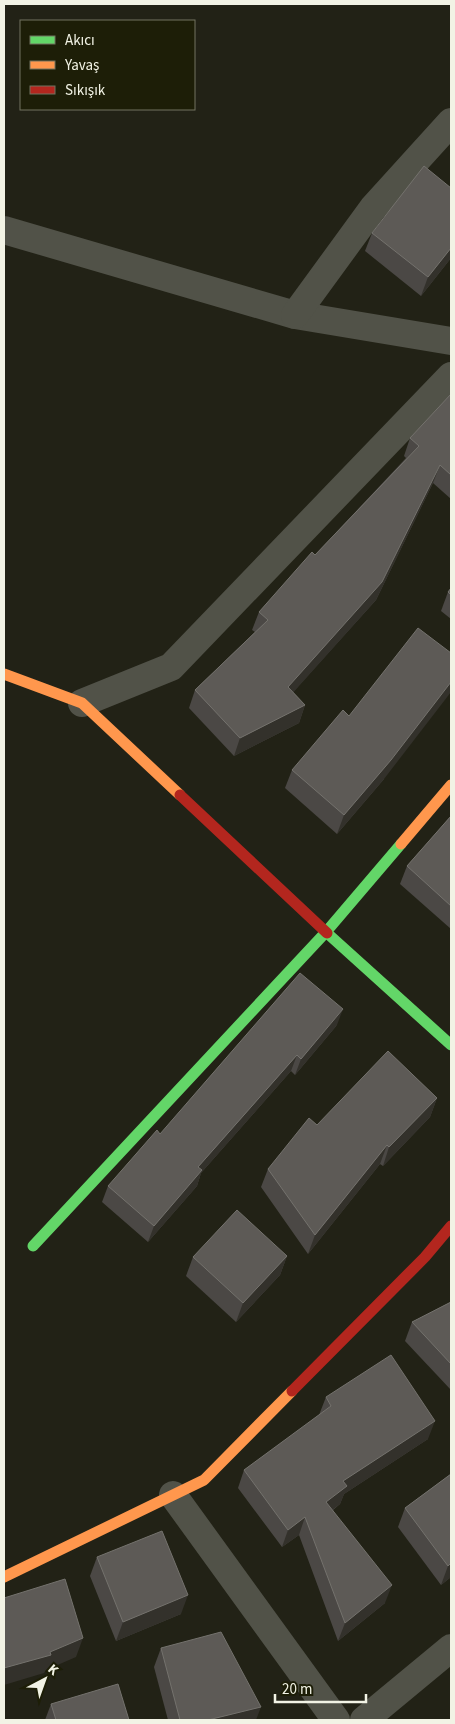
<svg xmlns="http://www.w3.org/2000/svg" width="455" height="1724" font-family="'Source Sans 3',sans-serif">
	<rect width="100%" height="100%" fill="#222216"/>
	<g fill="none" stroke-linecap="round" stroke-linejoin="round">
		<g stroke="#515248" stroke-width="28">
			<path d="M 4,230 L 295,315 L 451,341"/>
			<path d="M 295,315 L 373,208 L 451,122"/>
			<path d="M 82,703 L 171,667 L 451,376"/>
			<path d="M 173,1495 L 336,1720"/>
			<path d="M 364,1720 L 451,1648"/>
		</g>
		<g stroke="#63d668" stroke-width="11">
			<path d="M 327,933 L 451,1045"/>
			<path d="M 33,1246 L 326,932 L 401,844"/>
		</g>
		<g stroke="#ff974d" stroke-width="11">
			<path d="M 4,674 L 82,703 L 180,795"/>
			<path d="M 401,844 L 451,785"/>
			<path d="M 4,1577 L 204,1480 L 292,1391"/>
		</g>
		<g stroke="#b3261e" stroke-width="11">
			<path d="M 180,795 L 327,933"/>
			<path d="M 292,1391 L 425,1257 L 451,1226"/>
		</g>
	</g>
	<g fill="#4b4845">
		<path d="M 451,188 L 451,258 L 421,296 L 365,251 L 372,233 Z"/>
		<path d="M 451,394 L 451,499 L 433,483 L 376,600 L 293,692 L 305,705 L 299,723 L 234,756 L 189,708 L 195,690 L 255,632 L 252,630 L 259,612 L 315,555 L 406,458 L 404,456 L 410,438 Z"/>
		<path d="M 451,588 L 451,619 L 441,611 L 448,592 Z"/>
		<path d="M 292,770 L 384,779 L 337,834 L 285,788 Z"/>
		<path d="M 451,816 L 451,929 L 400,884 L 407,866 Z"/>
		<path d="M 337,1025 L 295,1075 L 291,1071 L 201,1173 L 197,1186 L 148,1242 L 102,1202 L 108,1186 L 160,1134 Z"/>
		<path d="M 437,1098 L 430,1117 L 383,1166 L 380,1164 L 308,1254 L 261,1187 L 268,1169 L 317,1125 Z"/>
		<path d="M 287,1256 L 280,1275 L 236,1322 L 186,1276 L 193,1257 Z"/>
		<path d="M 451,1302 L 451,1390 L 405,1341 L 412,1322 Z"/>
		<path d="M 326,1397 L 428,1439 L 344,1494 L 340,1504 L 333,1510 L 385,1603 L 338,1641 L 299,1535 L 282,1547 L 238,1488 L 244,1470 L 319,1415 Z"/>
		<path d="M 451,1474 L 451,1577 L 441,1585 L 398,1527 L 405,1508 Z"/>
		<path d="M 97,1557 L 181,1614 L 116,1641 L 90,1576 Z"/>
		<path d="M 161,1648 L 256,1720 L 168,1720 L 154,1667 Z"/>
		<path d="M 51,1704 L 129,1720 L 45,1720 Z"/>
	</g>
	<g fill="#33312b">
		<path d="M 451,248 L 451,258 L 421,296 L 428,277 Z"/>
		<path d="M 440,465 L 433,483 L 376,600 L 282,705 L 288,687 Z"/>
		<path d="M 451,682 L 451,692 L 384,779 L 337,834 L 344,815 Z"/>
		<path d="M 305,705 L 299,723 L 234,756 L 240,738 Z"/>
		<path d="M 343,1009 L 337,1025 L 295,1075 L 301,1059 Z"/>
		<path d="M 297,1055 L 291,1071 L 201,1173 L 197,1186 L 148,1242 L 154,1226 L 198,1167 Z"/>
		<path d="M 437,1098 L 430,1117 L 383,1166 L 389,1147 Z"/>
		<path d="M 387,1145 L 380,1164 L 308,1254 L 315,1235 Z"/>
		<path d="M 287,1256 L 280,1275 L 236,1322 L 243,1303 Z"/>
		<path d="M 435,1421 L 428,1439 L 344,1494 L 340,1504 L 319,1520 L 326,1502 L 343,1481 Z"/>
		<path d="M 305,1517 L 299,1535 L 282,1547 L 288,1530 Z"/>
		<path d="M 451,1563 L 451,1577 L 441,1585 L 448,1566 Z"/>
		<path d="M 392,1585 L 385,1603 L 338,1641 L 345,1623 Z"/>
		<path d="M 188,1595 L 181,1614 L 116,1641 L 123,1622 Z"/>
		<path d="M 83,1638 L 76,1657 L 46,1670 L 44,1673 L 4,1685 L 4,1668 L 50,1652 Z"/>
		<path d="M 261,1707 L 256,1720 L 208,1720 Z"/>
	</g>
	<g fill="#5d5a56" stroke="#74726d">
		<path d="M 424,166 L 451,188 L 451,248 L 428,277 L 372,233 Z"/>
		<path d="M 451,394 L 451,475 L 440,465 L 382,582 L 288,687 L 305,705 L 240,738 L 195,690 L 268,620 L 259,612 L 312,552 L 315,555 L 419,446 L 410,438 Z"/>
		<path d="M 451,588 L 451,595 L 448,592 Z"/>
		<path d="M 418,628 L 451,653 L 451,682 L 391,760 L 344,815 L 292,770 L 343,710 L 349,716 Z"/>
		<path d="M 451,816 L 451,906 L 407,866 Z"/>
		<path d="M 300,973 L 343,1009 L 301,1059 L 297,1055 L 198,1167 L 202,1170 L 154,1226 L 108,1186 L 157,1130 L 160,1134 Z"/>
		<path d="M 388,1051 L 437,1098 L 389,1147 L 387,1145 L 315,1235 L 268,1169 L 309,1118 L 317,1125 Z"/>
		<path d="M 237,1210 L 287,1256 L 243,1303 L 193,1257 Z"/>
		<path d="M 451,1302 L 451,1364 L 412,1322 Z"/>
		<path d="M 391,1355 L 435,1421 L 343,1481 L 347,1486 L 326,1502 L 392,1585 L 345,1623 L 305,1517 L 288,1530 L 244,1470 L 331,1406 L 326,1397 Z"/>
		<path d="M 451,1474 L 451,1563 L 448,1566 L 405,1508 Z"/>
		<path d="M 162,1531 L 188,1595 L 123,1622 L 97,1557 Z"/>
		<path d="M 65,1579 L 83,1638 L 50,1652 L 51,1655 L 4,1668 L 4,1598 Z"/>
		<path d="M 221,1632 L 261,1707 L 208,1720 L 180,1720 L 161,1648 Z"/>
		<path d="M 118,1684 L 129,1720 L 56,1720 L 51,1704 Z"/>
	</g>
	<rect width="455" height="1724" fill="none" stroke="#f2f3e5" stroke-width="10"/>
	<rect x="20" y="20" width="175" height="90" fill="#1d1e07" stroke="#727360"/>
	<rect x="30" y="36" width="25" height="8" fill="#63d668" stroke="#727360"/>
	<text x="65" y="45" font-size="15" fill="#f2f3e5">Akıcı</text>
	<rect x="30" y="61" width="25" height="8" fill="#ff974d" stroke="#727360"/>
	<text x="65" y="70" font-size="15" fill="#f2f3e5">Yavaş</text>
	<rect x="30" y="86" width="25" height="8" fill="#b3261e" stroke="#727360"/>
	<text x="65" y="95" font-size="15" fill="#f2f3e5">Sıkışık</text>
	<g transform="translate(45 1679) rotate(41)" stroke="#1d1e07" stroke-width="4" paint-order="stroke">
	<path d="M0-4L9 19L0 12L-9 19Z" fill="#f2f3e5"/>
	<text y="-8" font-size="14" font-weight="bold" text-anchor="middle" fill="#f2f3e5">K</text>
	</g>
	<path d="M275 1694v8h91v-8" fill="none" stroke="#f2f3e5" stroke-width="2.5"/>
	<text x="282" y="1694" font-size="15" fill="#f2f3e5" stroke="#1d1e07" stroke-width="4" paint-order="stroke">20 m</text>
</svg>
